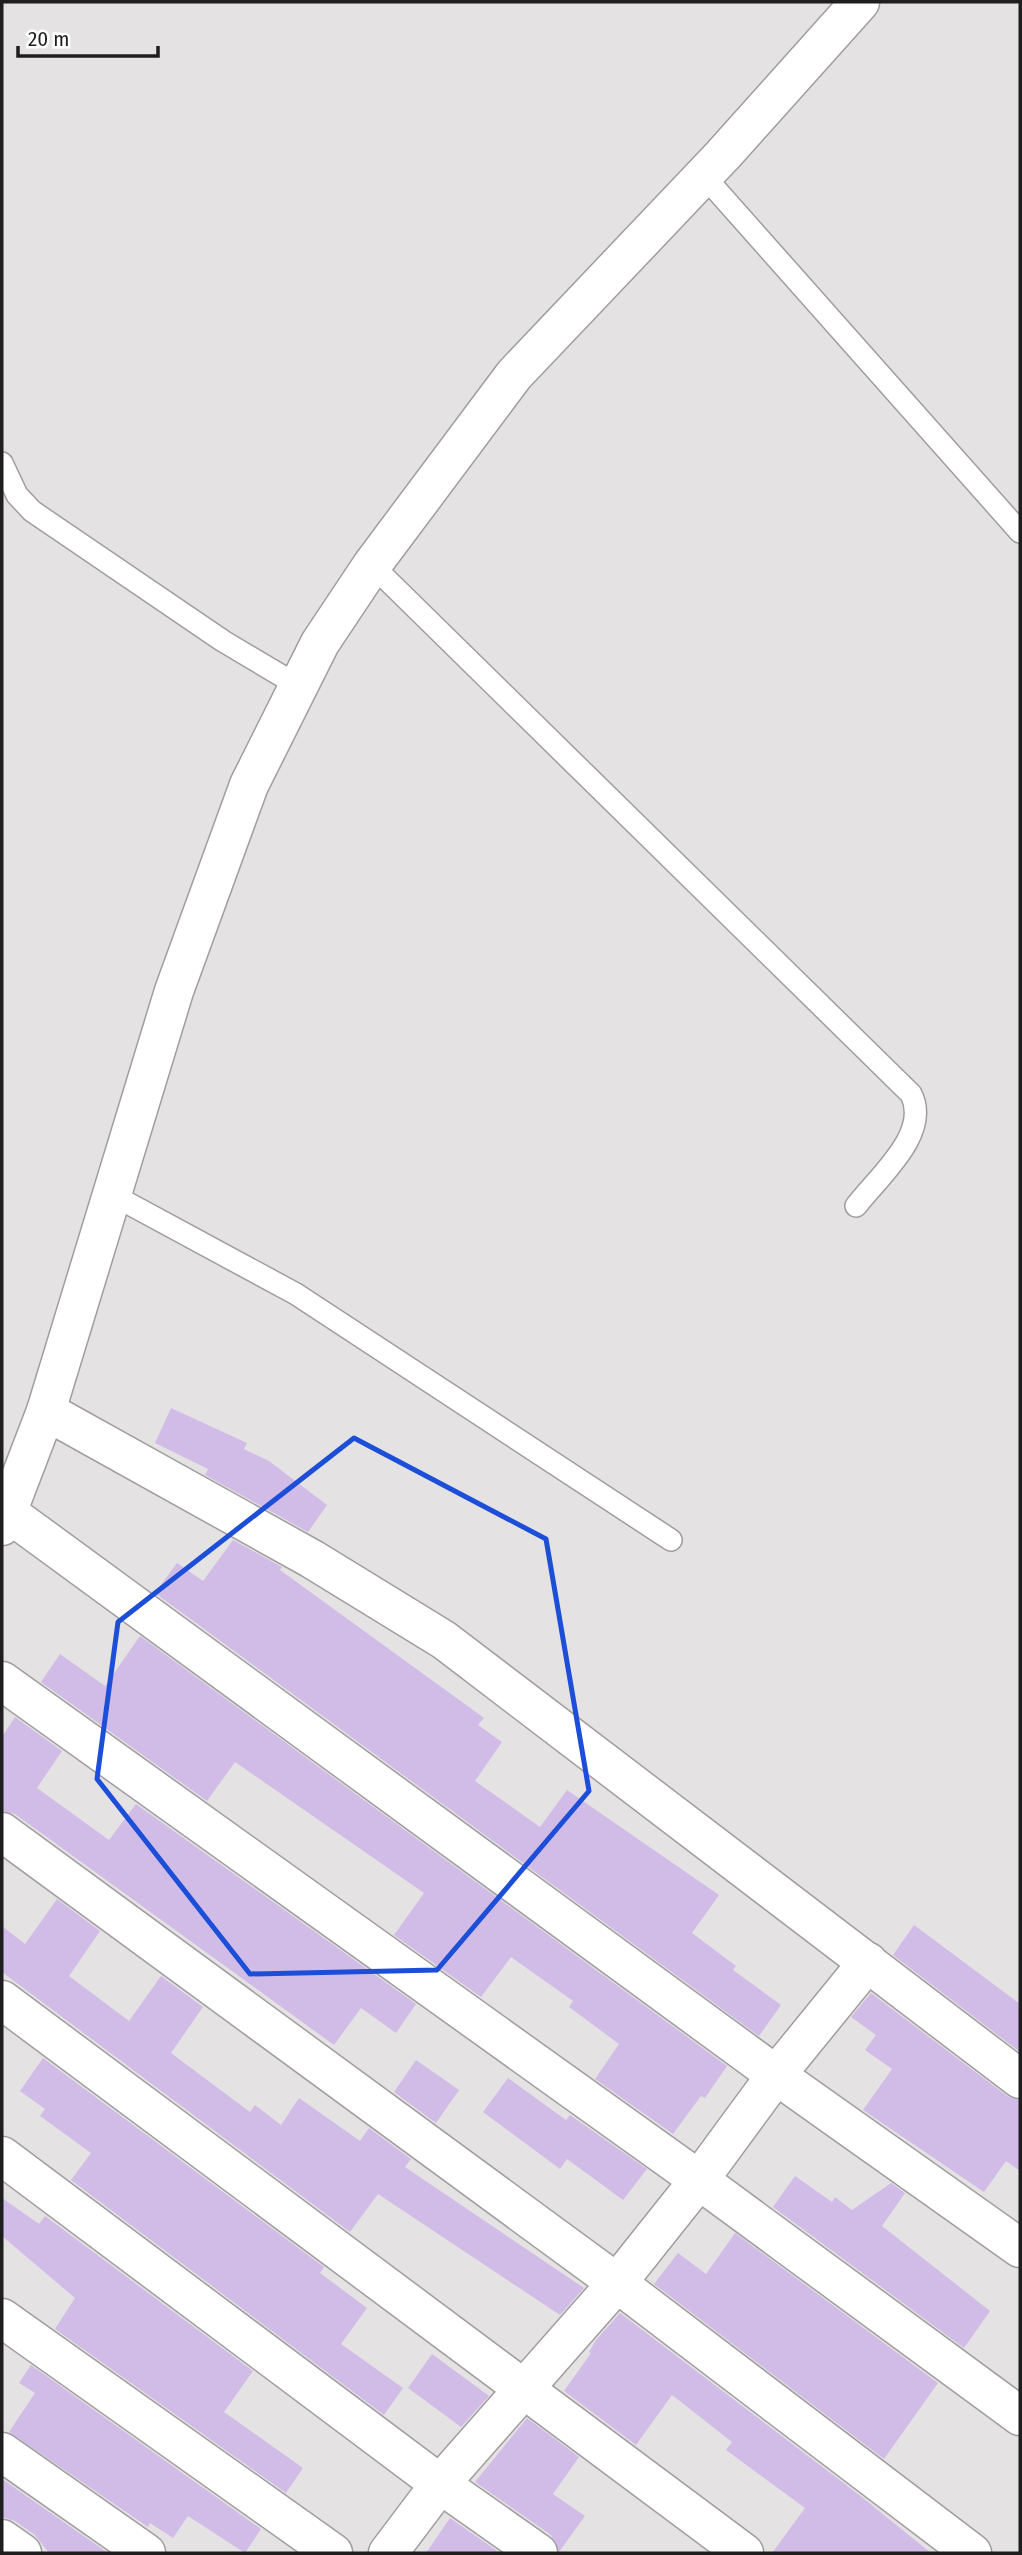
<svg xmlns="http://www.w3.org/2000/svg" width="1022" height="2555" font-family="'Fira Sans Condensed',sans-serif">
	<rect width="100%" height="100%" fill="#e5e2e4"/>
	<g fill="#d1bce8">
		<path d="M 171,1408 L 247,1443 L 244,1449 L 269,1461 L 327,1505 L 308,1532 L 205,1475 L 208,1469 L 155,1443 Z"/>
		<path d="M 233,1540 L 282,1567 L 280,1570 L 484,1718 L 478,1725 L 502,1742 L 475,1781 L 540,1827 L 567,1790 L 719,1895 L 692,1933 L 736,1966 L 733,1970 L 781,2005 L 759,2036 L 155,1593 L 177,1563 L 203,1581 Z"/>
		<path d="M 140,1636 L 727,2066 L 705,2098 L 701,2096 L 673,2134 L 595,2079 L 619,2044 L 569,2007 L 573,2001 L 511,1957 L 481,1997 L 394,1935 L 424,1893 L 235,1762 L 207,1801 L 41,1682 L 60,1654 L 105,1686 Z"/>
		<path d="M 15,1717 L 62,1751 L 37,1788 L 109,1840 L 136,1804 L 416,2004 L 396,2033 L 361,2008 L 334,2045 L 15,1814 L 2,1811 L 2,1737 Z"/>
		<path d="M 57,1899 L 100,1931 L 69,1976 L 129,2021 L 161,1976 L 203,2007 L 171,2053 L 250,2112 L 255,2105 L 281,2125 L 299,2098 L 360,2141 L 369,2128 L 411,2159 L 405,2167 L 584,2288 L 560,2315 L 378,2194 L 350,2232 L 2,1972 L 2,1926 L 25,1944 Z"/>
		<path d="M 914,1925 L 1020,2004 L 1020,2052 L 893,1955 Z"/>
		<path d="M 871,1993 L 1007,2096 L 1020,2100 L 1020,2171 L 1006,2161 L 984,2192 L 863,2110 L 892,2069 L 865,2050 L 876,2035 L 851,2017 Z"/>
		<path d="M 43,2058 L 324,2267 L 320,2273 L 367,2308 L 341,2344 L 403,2388 L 384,2415 L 71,2180 L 91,2153 L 40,2116 L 45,2109 L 20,2091 Z"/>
		<path d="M 416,2060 L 459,2090 L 436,2123 L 394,2092 Z"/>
		<path d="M 508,2078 L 566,2120 L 570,2115 L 647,2169 L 623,2200 L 567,2159 L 560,2169 L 483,2112 Z"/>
		<path d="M 795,2176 L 832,2202 L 835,2197 L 852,2210 L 891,2183 L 905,2193 L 882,2226 L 990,2311 L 964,2348 L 773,2207 Z"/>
		<path d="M 2,2198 L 39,2224 L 45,2216 L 253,2371 L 224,2412 L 303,2468 L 286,2493 L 55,2329 L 75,2298 L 2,2236 Z"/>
		<path d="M 735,2233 L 938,2383 L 884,2459 L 654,2284 L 678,2253 L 706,2274 Z"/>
		<path d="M 620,2313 L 858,2494 L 931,2553 L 772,2553 L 805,2508 L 726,2450 L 732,2442 L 672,2395 L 636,2445 L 564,2391 L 591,2353 L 589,2352 L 596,2340 Z"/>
		<path d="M 432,2354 L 489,2396 L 461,2427 L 408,2388 Z"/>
		<path d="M 31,2365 L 261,2529 L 245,2553 L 188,2516 L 173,2538 L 150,2523 L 148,2527 L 9,2432 L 35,2393 L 19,2383 Z"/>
		<path d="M 527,2418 L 579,2457 L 553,2494 L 585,2516 L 559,2552 L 551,2535 L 475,2482 Z"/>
		<path d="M 2,2479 L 108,2553 L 49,2553 L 35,2535 L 15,2521 L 2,2517 Z"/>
		<path d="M 450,2518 L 500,2553 L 426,2553 Z"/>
	</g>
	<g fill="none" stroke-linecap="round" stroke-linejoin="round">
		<g stroke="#a19d9f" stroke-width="24">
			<g id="lane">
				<path d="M 704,176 L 1020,532"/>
				<path d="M 2,463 L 17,495 L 32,511 L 223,641 L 297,685"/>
				<path d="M 372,565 L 911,1094 C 931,1133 879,1176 856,1206"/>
				<path d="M 111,1194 L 296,1294 L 671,1540"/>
			</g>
		</g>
		<g stroke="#a19d9f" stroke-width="41">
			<g id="street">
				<path d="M 46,1411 L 312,1559 L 444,1640 L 1020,2079"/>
				<path d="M 7,1512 L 776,2075 L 1020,2248"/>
				<path d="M 2,1681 L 699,2180 L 1020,2416"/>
				<path d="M 2,1832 L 617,2283 L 972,2553"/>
				<path d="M 2,2000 L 744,2553"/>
				<path d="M 2,2156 L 440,2484 L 538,2553"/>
				<path d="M 2,2318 L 333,2553"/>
				<path d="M 2,2452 L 146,2553"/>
				<path d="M 2,2539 L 22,2553"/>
				<path d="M 388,2553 L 440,2484 L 617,2283 L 699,2180 L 776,2075 L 868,1962"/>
			</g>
		</g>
		<g stroke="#a19d9f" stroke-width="41">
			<path id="secondary" d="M 2,1526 L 46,1411 L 174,991 L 249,785 L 320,643 L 372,565 L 514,375 L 723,155 L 860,2"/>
		</g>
		<use href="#lane" stroke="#fff" stroke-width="21"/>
		<use href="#street" stroke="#fff" stroke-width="38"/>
		<use href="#secondary" stroke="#fff" stroke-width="38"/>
	</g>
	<path fill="none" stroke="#1d4ed8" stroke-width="5" stroke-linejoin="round" d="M 354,1438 L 546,1539 L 589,1791 L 437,1970 L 250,1974 L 97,1779 L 118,1622 Z"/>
	<rect width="1022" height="2555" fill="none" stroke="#1f1e1f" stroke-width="7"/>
	<path d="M18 46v10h140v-10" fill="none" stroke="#1f1e1f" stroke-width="3.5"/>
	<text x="28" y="46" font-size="21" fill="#1f1e1f" stroke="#ffffff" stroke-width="5" paint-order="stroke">20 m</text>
</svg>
